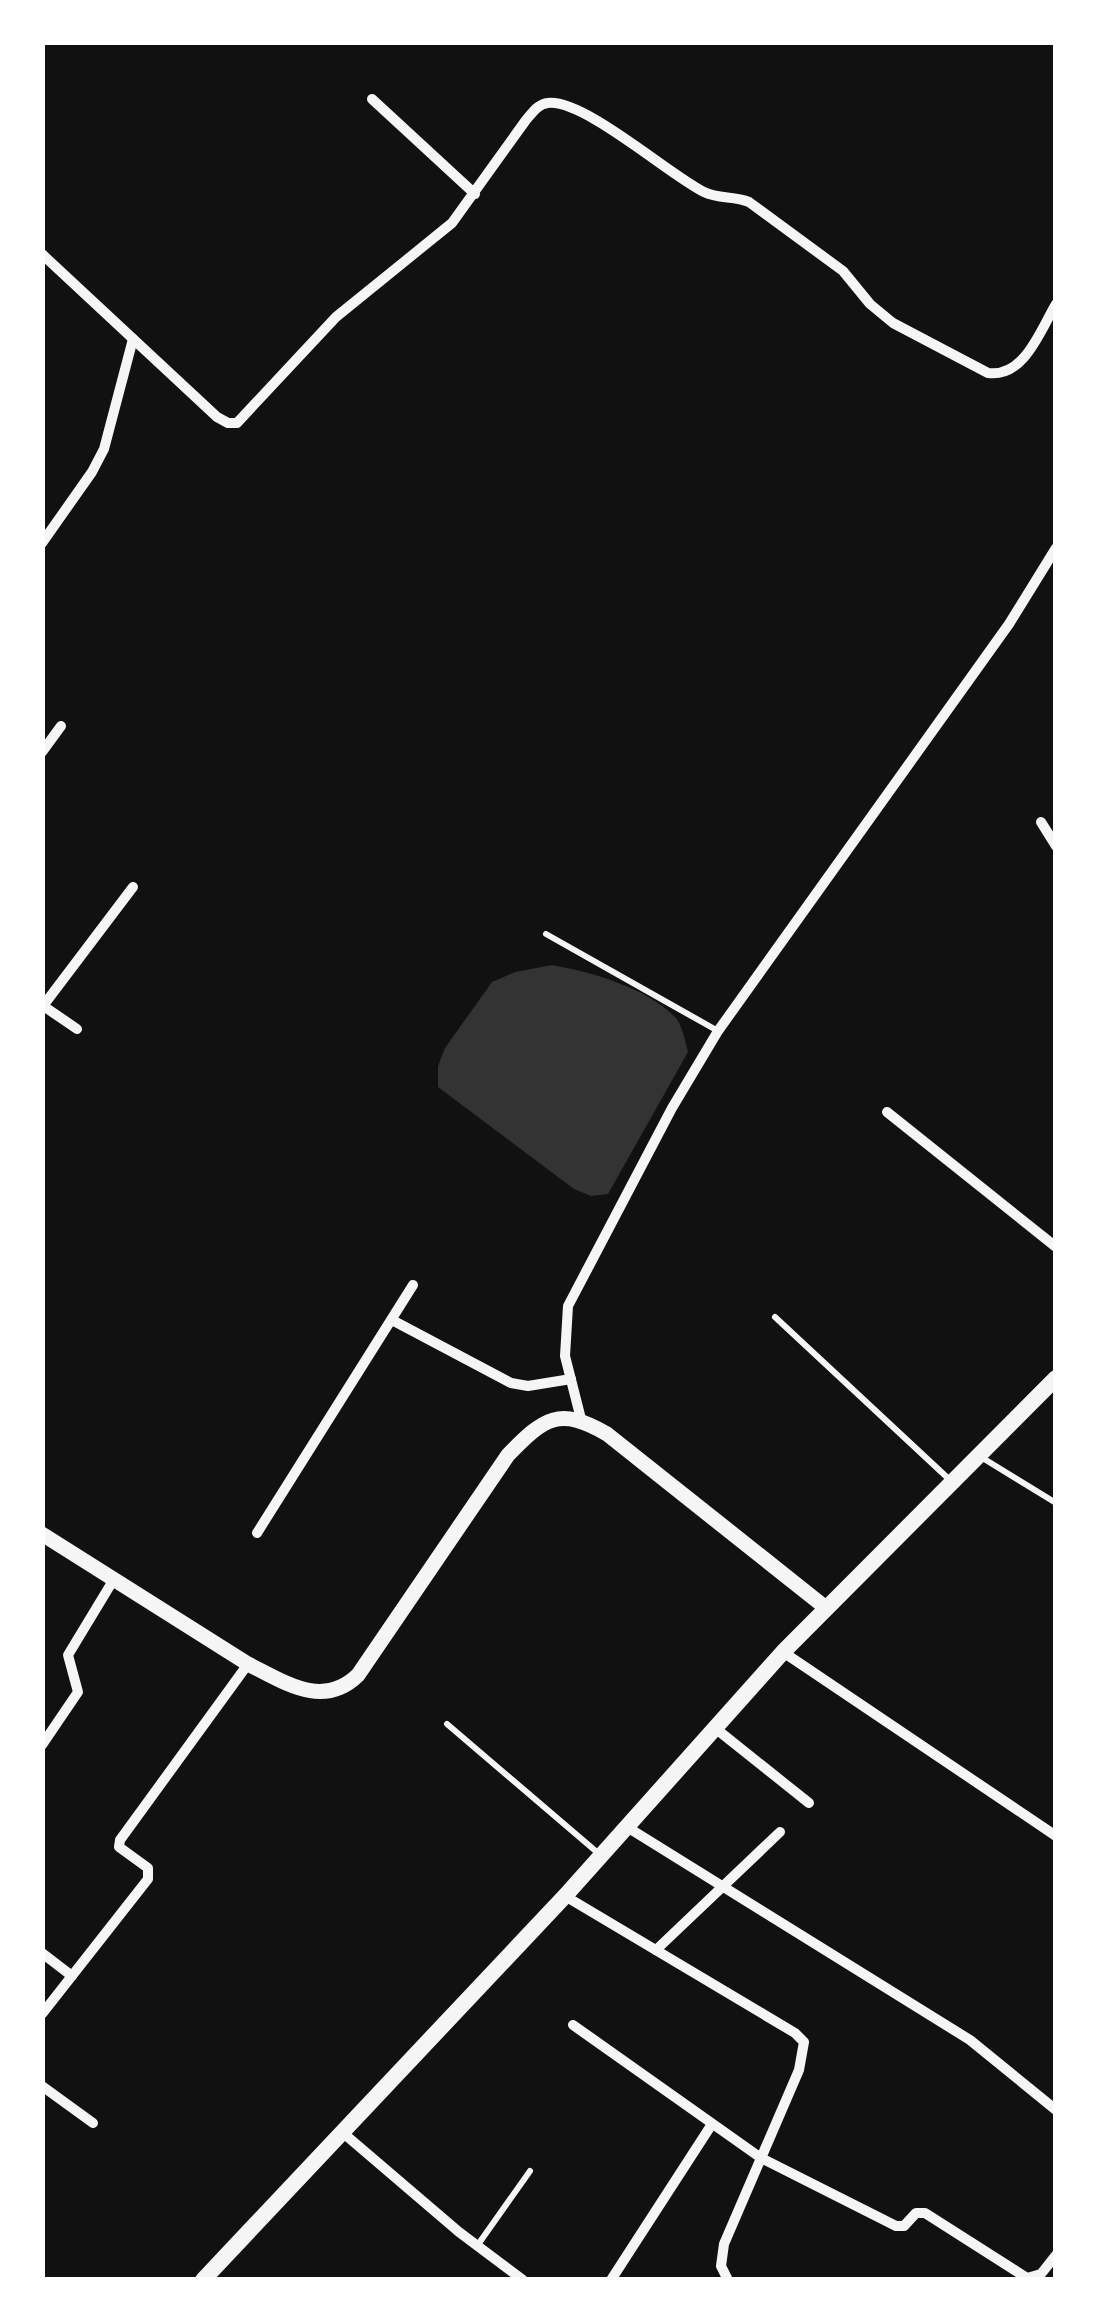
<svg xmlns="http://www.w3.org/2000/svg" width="1098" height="2322" font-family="'Open Sans',sans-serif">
	<rect width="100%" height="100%" fill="#111"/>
	<path fill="#333" d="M 552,965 C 590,972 646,987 675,1017 C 682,1024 685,1041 688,1052 L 608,1194 L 591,1196 L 574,1189 L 438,1087 L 438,1066 L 445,1048 L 492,982 L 515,972 Z"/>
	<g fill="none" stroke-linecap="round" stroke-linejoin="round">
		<g stroke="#f5f5f5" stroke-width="6">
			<path d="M 546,934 L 718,1031"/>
			<path d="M 775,1317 L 951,1481"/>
			<path d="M 981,1457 L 1056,1503"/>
			<path d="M 447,1724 L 598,1853"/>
			<path d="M 477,2246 L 530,2171"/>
		</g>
		<g stroke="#f5f5f5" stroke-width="10">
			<path d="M 372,99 L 475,194"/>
			<path d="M 42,254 L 217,417 L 228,423 L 237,423 L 336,317 L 452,223 L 526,120 C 533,112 538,104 548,103 C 584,99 668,174 704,192 C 718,199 734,196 749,202 L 843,271 L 870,304 L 893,323 L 988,373 C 1024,378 1040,331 1056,304"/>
			<path d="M 42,543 L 92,472 L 104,449 L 133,339"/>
			<path d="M 42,752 L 61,726"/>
			<path d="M 1041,822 L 1056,846"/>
			<path d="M 42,1005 L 77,1029"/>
			<path d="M 43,1006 L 133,887"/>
			<path d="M 887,1112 L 1056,1247"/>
			<path d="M 392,1320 L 511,1383 L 528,1386 L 571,1379"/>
			<path d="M 581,1419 L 565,1356 L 568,1306 L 672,1108 L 718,1031 L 1009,624 L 1056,548"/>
			<path d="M 257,1533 L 413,1285"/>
			<path d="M 783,1652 L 1056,1836"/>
			<path d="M 715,1728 L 809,1803"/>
			<path d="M 42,1745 L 78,1692 L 68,1655 L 114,1579"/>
			<path d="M 627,1827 L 970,2040 L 1056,2110"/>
			<path d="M 565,1896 L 795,2033 L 804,2042 L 799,2070 L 724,2244 L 721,2266 L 728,2280"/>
			<path d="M 656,1950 L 780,1832"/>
			<path d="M 42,1953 L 72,1976"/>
			<path d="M 42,2014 L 148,1879 L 148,1868 L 119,1847 L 120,1840 L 248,1664"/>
			<path d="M 573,2025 L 761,2158 L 896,2226 L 904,2226 L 916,2213 L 925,2213 L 1027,2278 L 1041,2274 L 1056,2255"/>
			<path d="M 42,2086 L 93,2123"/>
			<path d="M 342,2132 L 459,2232 L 523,2280"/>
			<path d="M 611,2280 L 712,2124"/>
		</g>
		<path stroke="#f5f5f5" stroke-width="15" d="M 42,1534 L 248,1664 C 286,1683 323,1709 358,1675 L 508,1455 C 544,1418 559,1406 607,1434 L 826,1608"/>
		<path stroke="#f5f5f5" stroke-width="16" d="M 203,2280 L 565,1896 L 783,1652 L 1056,1378"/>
	</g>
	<rect width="1098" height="2322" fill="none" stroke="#ffffff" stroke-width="90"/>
</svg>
